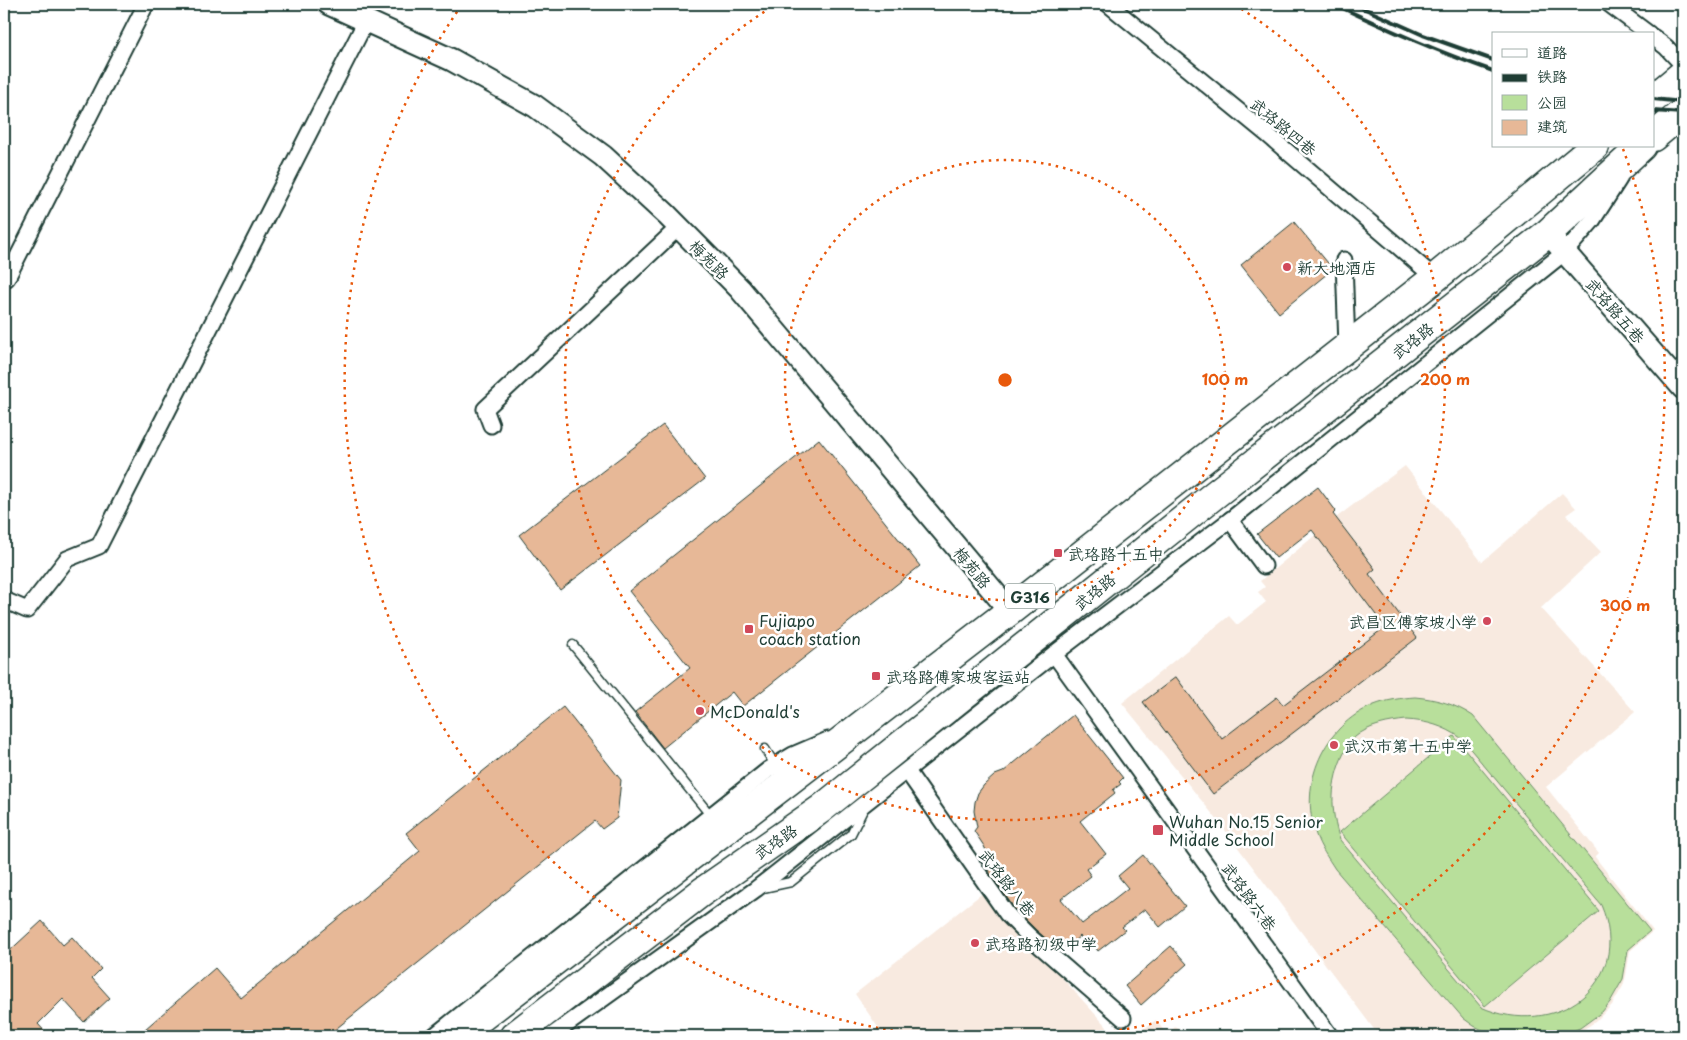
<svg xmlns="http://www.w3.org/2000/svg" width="1687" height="1040" font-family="'Playpen Sans','LXGW WenKai TC',sans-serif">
	<rect width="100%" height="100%" fill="#fff"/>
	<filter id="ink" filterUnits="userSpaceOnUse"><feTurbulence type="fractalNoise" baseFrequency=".02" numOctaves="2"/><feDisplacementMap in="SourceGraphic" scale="10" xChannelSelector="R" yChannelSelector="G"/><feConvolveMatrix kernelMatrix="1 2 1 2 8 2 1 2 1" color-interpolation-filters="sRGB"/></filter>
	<g filter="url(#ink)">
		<g fill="#f8eae0">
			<path d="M 1405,466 L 1482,562 L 1562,493 L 1576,508 L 1566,515 L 1601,552 L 1541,608 L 1635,712 L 1546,787 L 1599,853 L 1595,857 L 1653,931 L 1630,951 L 1626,976 L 1623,986 L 1612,1005 L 1595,1022 L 1584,1029 L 1566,1036 L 1379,1036 L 1219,822 L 1122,703 L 1229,616 L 1237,625 L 1266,602 L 1258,592 L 1265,587 L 1260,581 L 1337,517 Z"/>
			<path d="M 984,892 L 1106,1026 L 1112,1036 L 884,1036 L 855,994 Z"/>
			<path d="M 1156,1020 L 1167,1035 L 1176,1026 L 1183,1036 L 1134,1036 Z"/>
		</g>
		<g fill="#b8df9b" stroke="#6c8e68" fill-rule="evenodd">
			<path d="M 1415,697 C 1437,699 1455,704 1473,716 L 1650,931 L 1628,950 L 1623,979 L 1610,1002 L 1602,1012 L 1580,1028 L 1561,1036 L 1496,1036 L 1474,1026 L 1463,1018 L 1335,869 C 1328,858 1320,847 1316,835 C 1298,784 1324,725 1374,705 C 1387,700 1401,698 1415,697 ZM 1406,720 C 1427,721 1444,726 1461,738 L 1601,905 C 1635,985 1554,1040 1481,1007 L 1340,840 C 1330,810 1330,782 1344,753 C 1347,748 1351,741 1355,737 C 1369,725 1389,722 1406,720 Z"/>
			<path d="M 1454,736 L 1599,911 L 1485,1006 L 1340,832 Z"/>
		</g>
		<g fill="#e7b897" stroke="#1f3d34">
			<path d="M 1294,222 L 1333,269 L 1279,313 L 1241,265 Z"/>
			<path d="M 663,425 L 705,479 L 560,590 L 519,535 Z"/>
			<path d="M 819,439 L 920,566 L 743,706 L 732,692 L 663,748 L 635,712 L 690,668 L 629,591 Z"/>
			<path d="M 1318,487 L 1336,511 L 1333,514 L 1375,569 L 1369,574 L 1417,638 L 1213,794 L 1143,702 L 1176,677 L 1222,739 L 1277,697 L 1283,705 L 1385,627 L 1312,530 L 1276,558 L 1257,534 Z"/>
			<path d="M 563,707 L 621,780 L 617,818 L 602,829 L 595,821 L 327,1036 L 137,1036 L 215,968 L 241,998 L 420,851 L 406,833 Z"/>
			<path d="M 1073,715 L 1123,778 L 1119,782 L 1121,784 L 1113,790 L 1115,793 L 1080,821 L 1106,854 L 1086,869 L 1091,876 L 1061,899 L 1082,924 L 1128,888 L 1118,876 L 1143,855 L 1185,906 L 1160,927 L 1145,909 L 1122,927 L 1125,930 L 1098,951 L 1093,944 L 1089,948 L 1080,936 L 1066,948 L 1063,944 L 1058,949 L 1037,931 L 1014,908 L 990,874 L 988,855 L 984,846 L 974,831 L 977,827 L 974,811 L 975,802 L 978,793 L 984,785 L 995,775 L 1003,772 Z"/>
			<path d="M 42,921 L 63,945 L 72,937 L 101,969 L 92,978 L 110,998 L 84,1022 L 63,999 L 38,1024 L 49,1036 L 4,1036 L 4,956 Z"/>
			<path d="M 1171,946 L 1187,964 L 1141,1005 L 1125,986 Z"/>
		</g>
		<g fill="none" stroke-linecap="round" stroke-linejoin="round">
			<g stroke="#1f3d34" stroke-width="11">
				<g id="lane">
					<path d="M 1671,372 L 1683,362"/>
					<path d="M 573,645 L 711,816"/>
					<path d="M 765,749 L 776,766"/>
					<path d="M 763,888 L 791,882 L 851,834 L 864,808"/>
				</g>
			</g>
			<g stroke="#1f3d34" stroke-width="19">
				<g id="street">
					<path d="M 1108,4 L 1268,135 L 1435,278"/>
					<path d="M 1609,4 L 1649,34"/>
					<path d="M 1653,37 L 1666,47 L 1683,65"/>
					<path d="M 1344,260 L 1347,347"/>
					<path d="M 4,280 L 7,278 L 146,4"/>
					<path d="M 491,425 L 485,409 L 679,227"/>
					<path d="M 1230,520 L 1264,566"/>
					<path d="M 4,600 L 27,610 L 67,559 L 99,546 L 366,21"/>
					<path d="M 1054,654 L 1330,1036"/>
					<path d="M 907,771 L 1007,914 L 1031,938 L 1123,1018"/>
					<path d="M 434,1036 L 768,770 L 793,755 L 828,740"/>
					<path d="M 551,1036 L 756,889 L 1054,654 L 1230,520 L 1565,252 L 1592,221 L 1619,179"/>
				</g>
			</g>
			<g stroke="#1f3d34" stroke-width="25">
				<g id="secondary">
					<path d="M 329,4 L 452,60 L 535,106 L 603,156 L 667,215 L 740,289 L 1010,611"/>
					<path d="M 1548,233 L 1683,388"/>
				</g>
			</g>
			<g stroke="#1f3d34" stroke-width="31">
				<g id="highway">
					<path d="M 1653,99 L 1683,74"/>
					<path d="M 1653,137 L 1683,112"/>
					<path d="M 457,1036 L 1010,611 L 1435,278 L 1595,146"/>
					<path d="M 514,1036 L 702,892 L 821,809 L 1213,496 L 1548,233 L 1642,146"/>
				</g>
			</g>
			<use href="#lane" stroke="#fff" stroke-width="8"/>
			<use href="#street" stroke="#fff" stroke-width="15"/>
			<use href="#secondary" stroke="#fff" stroke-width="21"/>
			<use href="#highway" stroke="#fff" stroke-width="28"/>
			<g stroke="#1f3d34" stroke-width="4">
				<path d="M 1334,4 C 1386,29 1439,52 1493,71"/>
				<path d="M 1354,4 L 1423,35 L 1493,60"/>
				<path d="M 1653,99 L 1683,102"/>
				<path d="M 1653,111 L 1683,113"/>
			</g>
		</g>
	</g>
	<g fill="none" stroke="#e8590c" stroke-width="2.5" stroke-dasharray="2.5 5">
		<circle cx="1005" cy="380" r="220"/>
		<path d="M1235 5A440 440 0 1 1 775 5"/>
		<path d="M930 1036A660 660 0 0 1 461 6M1623 149A660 660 0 0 1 1080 1036"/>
	</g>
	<g fill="#d1495b" stroke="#fff" stroke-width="2">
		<circle cx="1287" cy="267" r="5"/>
		<rect x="1053" y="548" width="10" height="10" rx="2.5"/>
		<circle cx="1487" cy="621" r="5"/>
		<rect x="744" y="624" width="10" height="10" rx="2.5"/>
		<rect x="871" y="671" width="10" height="10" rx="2.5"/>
		<circle cx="700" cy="711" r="5"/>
		<circle cx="1334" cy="745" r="5"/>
		<rect x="1152" y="824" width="12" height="12" rx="2.5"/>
		<circle cx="975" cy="943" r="5"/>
	</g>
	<g text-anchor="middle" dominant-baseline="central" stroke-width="5" stroke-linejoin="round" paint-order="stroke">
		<rect fill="#fff" stroke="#627771" stroke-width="1" x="1005" y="583.5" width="50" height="25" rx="4"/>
		<g font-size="15" font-weight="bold" fill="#1f3d34">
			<text x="1030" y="596">G316</text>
		</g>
		<g font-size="16" fill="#1f3d34" stroke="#fff">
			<text transform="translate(1284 126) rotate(40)">武珞路四巷</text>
			<text transform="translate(710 259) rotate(45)">梅苑路</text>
			<text transform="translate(1616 310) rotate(49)">武珞路五巷</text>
			<text transform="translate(1412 340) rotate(-38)">武珞路</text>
			<text transform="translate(973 567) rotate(50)">梅苑路</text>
			<text transform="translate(1094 591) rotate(-39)">武珞路</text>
			<text transform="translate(775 841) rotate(-35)">武珞路</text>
			<text transform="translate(1008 882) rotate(52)">武珞路八巷</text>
			<text transform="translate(1250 896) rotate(54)">武珞路六巷</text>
		</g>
		<g font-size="16" fill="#1f3d34" stroke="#fff" text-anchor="start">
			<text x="1297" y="267">新大地酒店</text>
			<text x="1068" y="553">武珞路十五中</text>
			<text x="759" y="620">Fujiapo<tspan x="759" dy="18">coach station</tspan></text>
			<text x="1477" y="621" text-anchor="end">武昌区傅家坡小学</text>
			<text x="886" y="676">武珞路傅家坡客运站</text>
			<text x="710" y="711">McDonald's</text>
			<text x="1344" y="745">武汉市第十五中学</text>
			<text x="1169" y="821">Wuhan No.15 Senior<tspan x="1169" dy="18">Middle School</tspan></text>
			<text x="985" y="943">武珞路初级中学</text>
		</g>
	</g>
	<circle cx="1005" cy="380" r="8" fill="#e8590c" stroke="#fff" stroke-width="2.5"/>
	<g font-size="15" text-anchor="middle" font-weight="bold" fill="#e8590c" stroke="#fff" stroke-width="5" stroke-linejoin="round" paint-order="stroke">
		<text x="1225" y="385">100 m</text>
		<text x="1445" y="385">200 m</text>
		<text x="1625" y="611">300 m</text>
	</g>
	<rect width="1687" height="1040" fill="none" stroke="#fff" stroke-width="20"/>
	<rect x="10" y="10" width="1667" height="1020" fill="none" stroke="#1f3d34" stroke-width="2" filter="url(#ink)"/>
	<rect x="1492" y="32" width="162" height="115" fill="#ffffff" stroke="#a5b1ae"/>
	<rect x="1502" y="49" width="25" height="8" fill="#ffffff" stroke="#a5b1ae"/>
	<text x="1537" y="58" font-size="15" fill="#1f3d34">道路</text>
	<rect x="1502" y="74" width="25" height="8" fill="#1f3d34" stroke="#a5b1ae"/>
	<text x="1537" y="82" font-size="15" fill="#1f3d34">铁路</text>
	<rect x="1502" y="95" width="25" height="15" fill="#b8df9b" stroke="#a5b1ae"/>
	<text x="1537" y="108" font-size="15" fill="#1f3d34">公园</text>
	<rect x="1502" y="120" width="25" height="15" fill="#e7b897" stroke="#a5b1ae"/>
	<text x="1537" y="132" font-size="15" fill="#1f3d34">建筑</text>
</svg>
